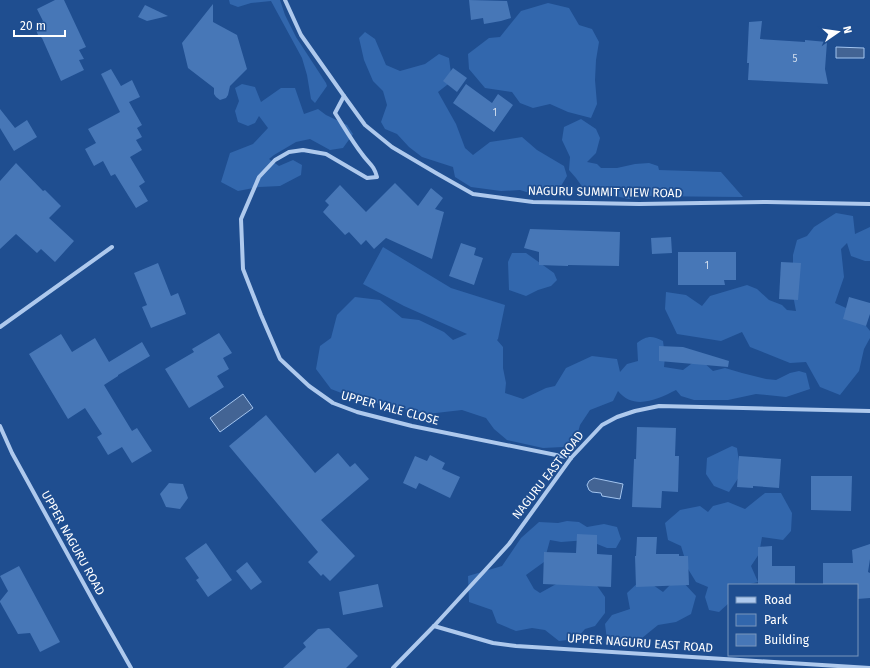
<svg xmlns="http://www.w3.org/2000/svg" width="870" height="668" font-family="'Fira Sans',sans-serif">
	<rect width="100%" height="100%" fill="#1f4e90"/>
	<g fill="#3267ad">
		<path d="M 229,0 L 280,0 L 285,15 L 296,37 L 326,83 L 327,86 L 315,103 L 311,99 L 307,75 L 302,58 L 271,1 L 251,3 L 238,7 L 230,4 Z"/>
		<path d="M 548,3 L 569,8 L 579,25 L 592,29 L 599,42 L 596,60 L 595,80 L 597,104 L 591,118 L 568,112 L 550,104 L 533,108 L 520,103 L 512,92 L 485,88 L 469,69 L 468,54 L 489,38 L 500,37 L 521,11 Z"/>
		<path d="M 365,32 L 375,39 L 386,65 L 400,71 L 425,64 L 439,54 L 449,58 L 452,81 L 438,92 L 456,124 L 465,148 L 473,155 L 490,142 L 522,137 L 537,150 L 564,166 L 567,176 L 558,191 L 536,195 L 520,190 L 501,191 L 471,187 L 455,177 L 453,167 L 422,157 L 409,147 L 397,134 L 385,129 L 381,122 L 387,105 L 383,91 L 373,81 L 364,60 L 359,38 Z"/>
		<path d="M 242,84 L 255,87 L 261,102 L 281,88 L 295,88 L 304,114 L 318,109 L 326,115 L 347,125 L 353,134 L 343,148 L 330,150 L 310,139 L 296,142 L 274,155 L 269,159 L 279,166 L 293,160 L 302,165 L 301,175 L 280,186 L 259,187 L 238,191 L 221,182 L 230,153 L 253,144 L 268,128 L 259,116 L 255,123 L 248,126 L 238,122 L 235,111 L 239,101 L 235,88 Z"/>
		<path d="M 581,119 L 596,129 L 600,138 L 596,153 L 587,162 L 597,164 L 601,168 L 617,168 L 635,164 L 649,163 L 658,166 L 659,170 L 721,172 L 743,197 L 639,196 L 629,199 L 615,196 L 593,196 L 586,192 L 576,178 L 569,170 L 570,157 L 562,140 L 564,127 Z"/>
		<path d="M 836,213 L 853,216 L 855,234 L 870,227 L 870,261 L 865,261 L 851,256 L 847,243 L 841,249 L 844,277 L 835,303 L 855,312 L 870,331 L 870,338 L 864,349 L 859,371 L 840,395 L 820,387 L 806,362 L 790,363 L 750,347 L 742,332 L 721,341 L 677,334 L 665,309 L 666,292 L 686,295 L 702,306 L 710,296 L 747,285 L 757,289 L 769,300 L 782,305 L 787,310 L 796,311 L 792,290 L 793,271 L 793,255 L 797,240 L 807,236 L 814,227 Z"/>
		<path d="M 383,247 L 451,288 L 505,305 L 498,339 L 497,340 L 503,347 L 503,368 L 506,383 L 505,393 L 523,399 L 546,388 L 555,386 L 566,368 L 592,356 L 617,359 L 620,372 L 627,364 L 638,361 L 637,343 C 647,336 651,335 663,341 L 665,357 L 664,367 L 683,370 L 695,361 L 702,361 L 713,371 L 725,368 L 742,373 L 766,379 L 776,380 L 790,373 L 799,371 L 806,373 L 810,389 L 786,397 L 756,394 L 728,400 L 694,400 L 681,396 L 676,390 C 658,399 634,411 618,391 L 613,401 L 590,410 L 580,425 L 577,436 L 563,447 L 543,448 L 507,440 L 494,429 L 486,418 L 462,410 L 427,414 L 357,399 L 331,389 L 316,369 L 320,346 L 331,338 L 337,315 L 355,297 L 380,300 L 402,318 L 419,320 L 444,332 L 453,340 L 467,334 L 404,306 L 363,284 Z"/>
		<path d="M 512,253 L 526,253 L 554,273 L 557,280 L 551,286 L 538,290 L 526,296 L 509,290 L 508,262 Z"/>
		<path d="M 732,446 L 737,448 L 741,474 L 729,492 L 714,486 L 706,474 L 707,458 Z"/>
		<path d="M 765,493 L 781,493 L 792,513 L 791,531 L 783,540 L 762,537 L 759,554 L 751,566 L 758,582 L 746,585 L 729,585 L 729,603 L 719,612 L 709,610 L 705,597 L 708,587 L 696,582 L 688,569 L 681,546 L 668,540 L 665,523 L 680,510 L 700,506 L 708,512 L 713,506 L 728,502 L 745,509 Z"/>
		<path d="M 567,521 L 579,522 L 587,527 L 604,524 L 617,527 L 621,539 L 616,548 L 607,548 L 587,540 L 561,542 L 550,540 L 544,562 L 526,575 L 534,589 L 540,593 L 567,578 L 593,580 L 605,597 L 605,613 L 595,626 L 585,629 L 576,639 L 559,641 L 545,630 L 532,628 L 516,631 L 497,623 L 492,610 L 469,602 L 468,576 L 502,566 L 521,538 L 539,522 L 558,523 Z"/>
		<path d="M 643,578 L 663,592 L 673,582 L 681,580 L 696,596 L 691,614 L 676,622 L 658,625 L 642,638 L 626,645 L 607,640 L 605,624 L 612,615 L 630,609 L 627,593 Z"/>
	</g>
	<g fill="#436494" stroke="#a2c4ef">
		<path d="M 836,47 L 864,48 L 864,58 L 836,58 Z"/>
		<path d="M 243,394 L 253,408 L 220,432 L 210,418 Z"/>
		<path d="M 594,478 L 623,484 L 620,499 L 602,496 L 601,493 L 592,492 L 589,490 L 587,485 L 589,481 Z"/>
	</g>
	<g fill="#4777b7">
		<path d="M 55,0 L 64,0 L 86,47 L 79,50 L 84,59 L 79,60 L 84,70 L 61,81 L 42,38 L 38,35 L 36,30 L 38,26 L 43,21 L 37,9 Z"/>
		<path d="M 469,0 L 507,1 L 511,18 L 501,21 L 484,24 L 483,18 L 471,20 Z"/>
		<path d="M 213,4 L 213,22 L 237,35 L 247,69 L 230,86 L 228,95 L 226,98 L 220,100 L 216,97 L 214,94 L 214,88 L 188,68 L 182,43 Z"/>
		<path d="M 145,5 L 168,16 L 147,21 L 138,17 Z"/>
		<path d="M 762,21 L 760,39 L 805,42 L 805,40 L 827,42 L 825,69 L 828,84 L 748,80 L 749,63 L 747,63 L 749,22 Z"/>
		<path d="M 453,68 L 467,78 L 457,92 L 443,81 Z"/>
		<path d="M 111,69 L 121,86 L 132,80 L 140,97 L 129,102 L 142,125 L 137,128 L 142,137 L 136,140 L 142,150 L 130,157 L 145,182 L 139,186 L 148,201 L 136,208 L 115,174 L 111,176 L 103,161 L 94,166 L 85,149 L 96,143 L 88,129 L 120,112 L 101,74 Z"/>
		<path d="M 466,84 L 492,103 L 498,94 L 513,105 L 494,132 L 453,103 Z"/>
		<path d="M 0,109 L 15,128 L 27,120 L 37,137 L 14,151 L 0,128 Z"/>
		<path d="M 16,163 L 43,191 L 45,190 L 61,206 L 49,218 L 74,241 L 55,262 L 41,249 L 37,253 L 16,234 L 0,249 L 0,181 Z"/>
		<path d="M 395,183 L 418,206 L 431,188 L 443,198 L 435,209 L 444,212 L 432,259 L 386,238 L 374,249 L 366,240 L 361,245 L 349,232 L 345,235 L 323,212 L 329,205 L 325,201 L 340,185 L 366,212 Z"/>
		<path d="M 530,229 L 620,232 L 619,266 L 568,265 L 568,266 L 539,265 L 539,252 L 524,248 Z"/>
		<path d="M 671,237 L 672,253 L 652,254 L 651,238 Z"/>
		<path d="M 461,243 L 476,248 L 474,255 L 483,258 L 474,285 L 449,276 Z"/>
		<path d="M 678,252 L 736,252 L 736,280 L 724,280 L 725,285 L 678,285 Z"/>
		<path d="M 781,262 L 801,263 L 798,300 L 779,299 Z"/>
		<path d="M 158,263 L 171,296 L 178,293 L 186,314 L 151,328 L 142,307 L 147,305 L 134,273 Z"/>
		<path d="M 849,297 L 870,303 L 870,314 L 866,326 L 843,319 Z"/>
		<path d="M 219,333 L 232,353 L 223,358 L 229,369 L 217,376 L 224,387 L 189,408 L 165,369 L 194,352 L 192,349 Z"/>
		<path d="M 61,334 L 72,352 L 95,338 L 109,362 L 142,342 L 150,356 L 118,375 L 118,376 L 104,385 L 132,431 L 137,428 L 152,451 L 132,463 L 122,447 L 108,455 L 97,437 L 102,434 L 85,408 L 68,419 L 29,354 Z"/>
		<path d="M 659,346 L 683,347 L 729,361 L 728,367 L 659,361 Z"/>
		<path d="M 266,415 L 315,473 L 338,453 L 350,467 L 355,463 L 369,479 L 321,520 L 355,556 L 330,581 L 323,574 L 321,576 L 308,562 L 318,552 L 229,446 Z"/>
		<path d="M 637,427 L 676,428 L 675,456 L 679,456 L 678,492 L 662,491 L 661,508 L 632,507 L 634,459 L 636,459 Z"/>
		<path d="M 430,455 L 445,463 L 442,469 L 460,477 L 450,498 L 419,483 L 416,489 L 403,483 L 415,456 L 427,461 Z"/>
		<path d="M 739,456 L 781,459 L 779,488 L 753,486 L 753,488 L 737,487 Z"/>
		<path d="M 811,476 L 852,476 L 851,511 L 811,510 Z"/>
		<path d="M 169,483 L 183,484 L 188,498 L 180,509 L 166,507 L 160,494 Z"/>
		<path d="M 577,534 L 597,535 L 597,554 L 612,555 L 611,587 L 543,584 L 544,552 L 576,553 Z"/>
		<path d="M 637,537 L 657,537 L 656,554 L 679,554 L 679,556 L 688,556 L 689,585 L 636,587 L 635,556 L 636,556 Z"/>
		<path d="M 206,543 L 232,580 L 208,597 L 196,580 L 199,578 L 185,558 Z"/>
		<path d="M 870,544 L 870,559 L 868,572 L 870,573 L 870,598 L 857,599 L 857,585 L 823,585 L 823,563 L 853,563 L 852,550 Z"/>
		<path d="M 772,546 L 772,566 L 795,566 L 795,585 L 782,585 L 782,584 L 758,584 L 758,547 Z"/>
		<path d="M 247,562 L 262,582 L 251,590 L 236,571 Z"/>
		<path d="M 19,566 L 60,642 L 40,652 L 30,633 L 18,634 L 0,602 L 0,601 L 8,591 L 0,576 Z"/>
		<path d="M 378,584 L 383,607 L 343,615 L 339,592 Z"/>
		<path d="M 329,628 L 358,656 L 346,668 L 283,668 L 306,647 L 303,643 L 318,629 Z"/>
	</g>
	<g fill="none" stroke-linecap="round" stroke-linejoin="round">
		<g stroke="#aec9ed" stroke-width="4">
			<path d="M 285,0 L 301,35 L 344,96 L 365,125 L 392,147 L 436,173 L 473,194 L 533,202 L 639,204 L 767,202 L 870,204"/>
			<path d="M 344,96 L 335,113 C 344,127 352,141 362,154 C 369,164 374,165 377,177 L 367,178 L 326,154 L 303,150 L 289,152 L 275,160 L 259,177 L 241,219 L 243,269 L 261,315 L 280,359 L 309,386 L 333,403 L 357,412 L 412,426 L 571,458"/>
			<path d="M 0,327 L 112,247"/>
			<path d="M 0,426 L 12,453 L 96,606 L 131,668"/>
			<path d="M 434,626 L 493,643 L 516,646 L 870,668"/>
			<path d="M 393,668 L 434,626 L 509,544 L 571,458 L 602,425 L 617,417 L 635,411 L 659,406 L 870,411"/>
		</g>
	</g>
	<g text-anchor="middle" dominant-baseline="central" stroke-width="3.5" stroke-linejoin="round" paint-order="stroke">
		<g font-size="10" fill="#d1dded">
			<text x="795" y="59">5</text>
			<text x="495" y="113">1</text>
			<text x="707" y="266">1</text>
		</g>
		<g font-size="12" fill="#fff" stroke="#1f4e90">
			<text transform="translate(605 192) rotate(1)">NAGURU SUMMIT VIEW ROAD</text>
			<text transform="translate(390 408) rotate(15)">UPPER VALE CLOSE</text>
			<text transform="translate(548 475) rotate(-52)">NAGURU EAST ROAD</text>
			<text transform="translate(73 543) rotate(61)">UPPER NAGURU ROAD</text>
			<text transform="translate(640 643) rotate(4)">UPPER NAGURU EAST ROAD</text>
		</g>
	</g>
	<rect x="728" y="584" width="130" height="72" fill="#1f4e90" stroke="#7995bc"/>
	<rect x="736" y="597" width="20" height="6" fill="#aec9ed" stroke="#7995bc"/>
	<text x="764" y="604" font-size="12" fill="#ffffff">Road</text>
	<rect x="736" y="614" width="20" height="12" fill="#3267ad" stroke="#7995bc"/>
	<text x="764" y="624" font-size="12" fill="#ffffff">Park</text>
	<rect x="736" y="634" width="20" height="12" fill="#4777b7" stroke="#7995bc"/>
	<text x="764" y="644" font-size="12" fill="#ffffff">Building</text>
	<g transform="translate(838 32) rotate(77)" stroke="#1f4e90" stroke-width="3" paint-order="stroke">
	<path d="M0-3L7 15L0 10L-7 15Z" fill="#ffffff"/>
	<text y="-6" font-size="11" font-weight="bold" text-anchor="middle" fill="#ffffff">N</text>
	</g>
	<path d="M14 30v6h51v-6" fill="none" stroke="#ffffff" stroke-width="2"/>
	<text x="20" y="30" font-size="12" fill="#ffffff" stroke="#1f4e90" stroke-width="3" paint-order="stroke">20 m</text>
</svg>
